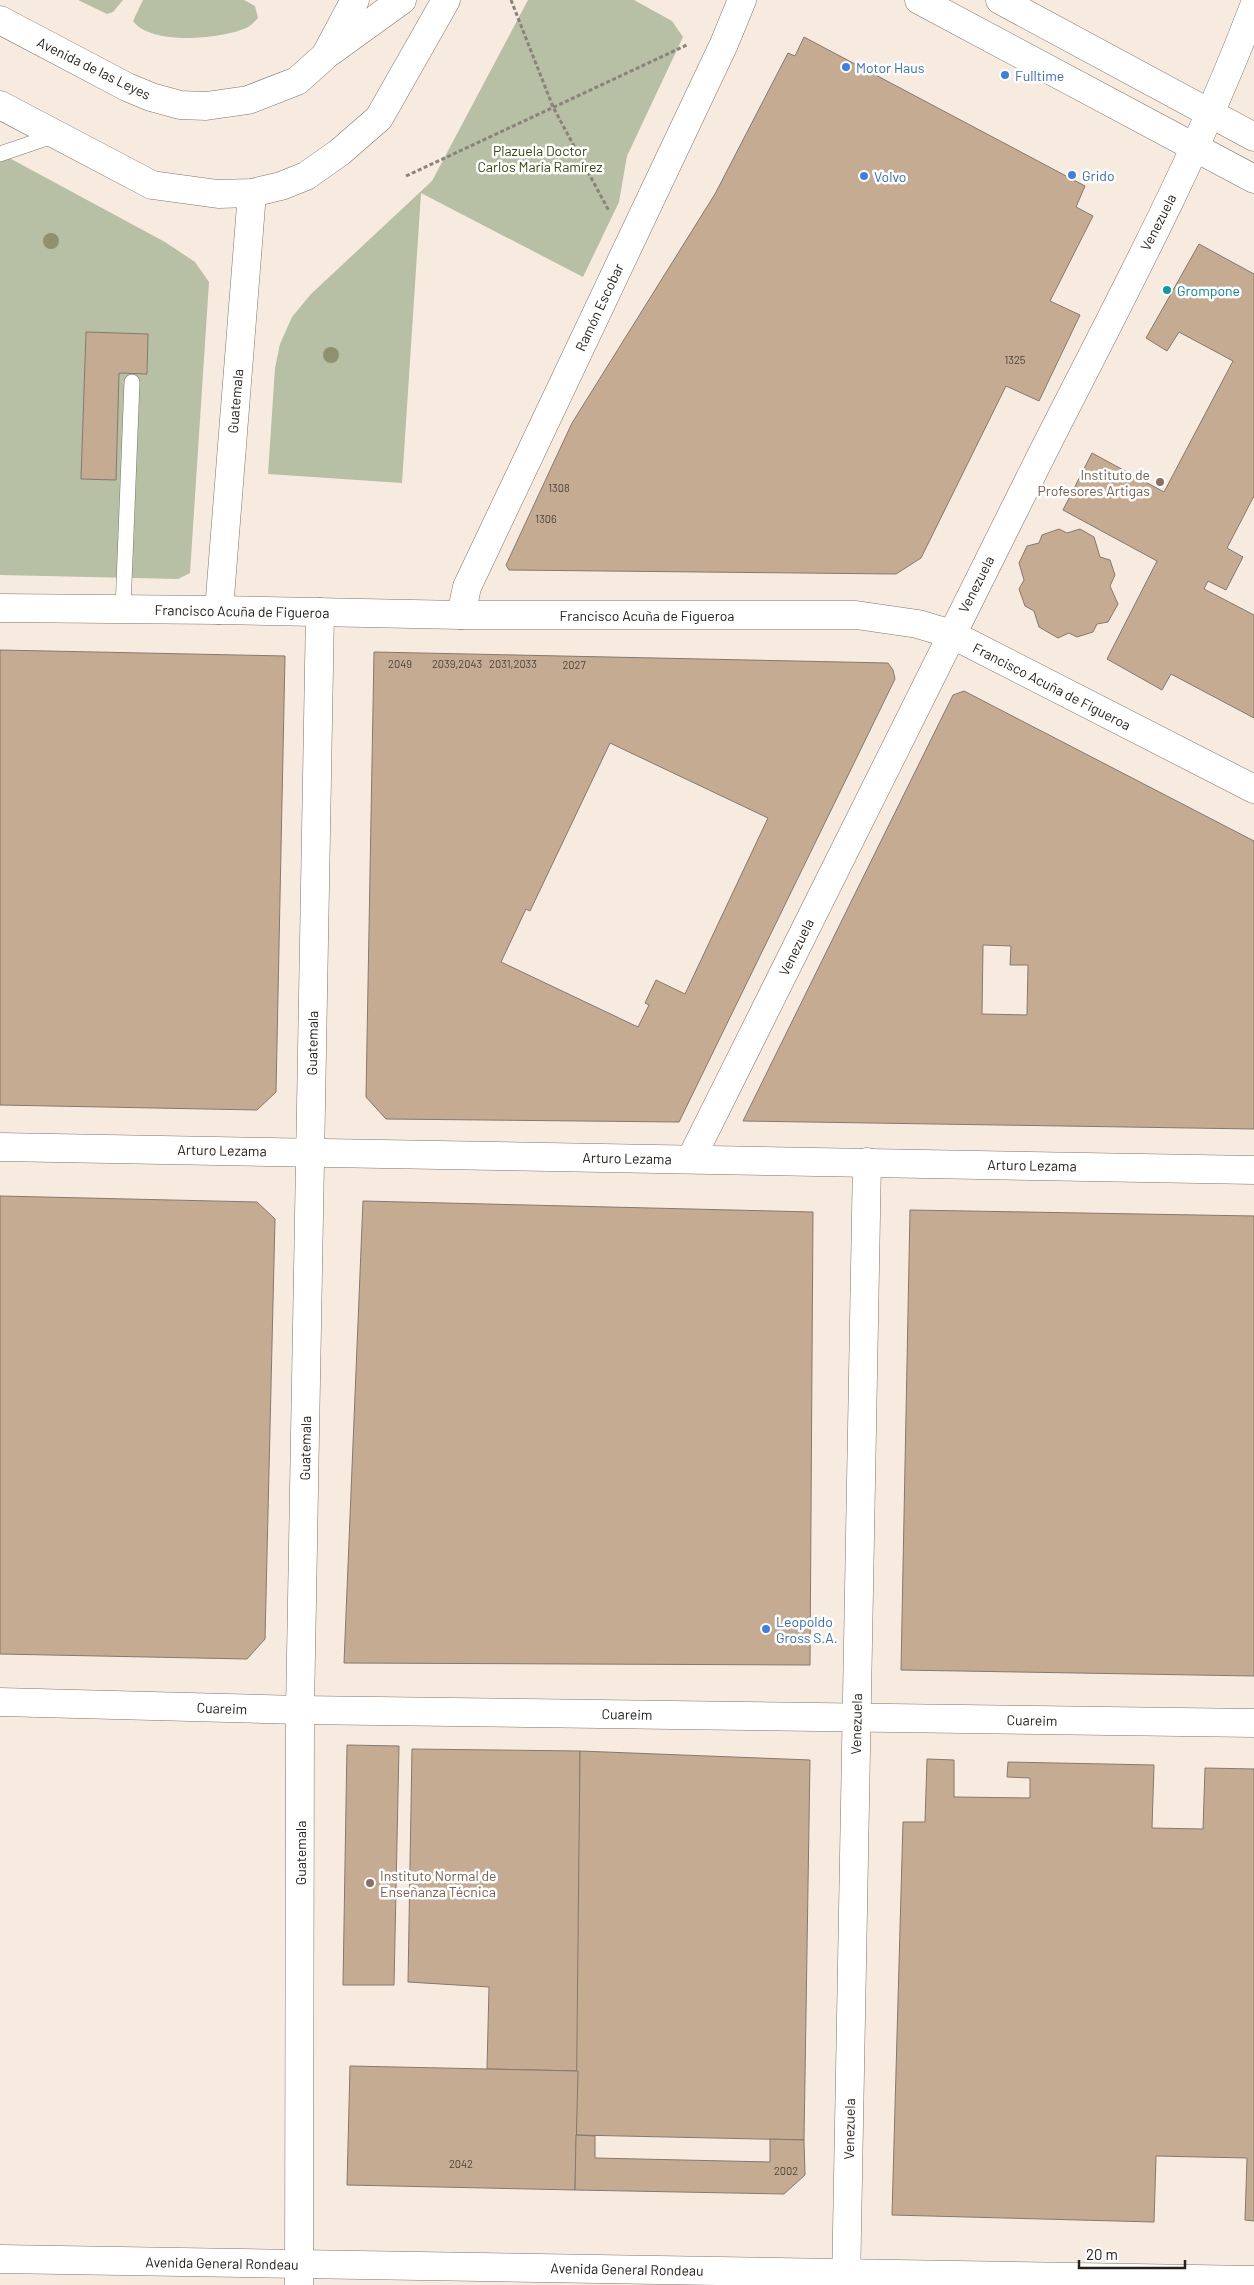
<svg xmlns="http://www.w3.org/2000/svg" width="1254" height="2285" font-family="Barlow,sans-serif">
	<rect width="100%" height="100%" fill="#f7ebdf"/>
	<g fill="#b7bfa4">
		<path d="M 78,0 L 123,0 L 113,12 L 107,14 Z"/>
		<path d="M 143,0 L 244,0 L 255,6 L 258,18 C 255,21 251,26 246,28 C 221,39 151,46 133,21 Z"/>
		<path d="M 528,0 L 634,0 L 672,21 L 683,37 L 627,156 L 619,202 L 583,277 L 421,193 L 402,483 L 268,474 L 275,368 L 280,344 L 292,317 L 311,294 L 432,181 Z"/>
		<path d="M 0,153 L 165,242 L 195,262 L 209,282 L 190,573 L 178,579 L 0,575 Z"/>
	</g>
	<g fill="#c6ab93" stroke="#84796f" fill-rule="evenodd">
		<path d="M 804,37 L 1085,186 L 1076,207 L 1093,216 L 1050,301 L 1080,315 L 1039,401 L 1006,386 L 921,558 L 896,574 L 509,570 L 506,565 L 572,423 L 715,194 L 788,53 L 795,56 Z"/>
		<path d="M 1199,244 L 1254,274 L 1254,496 L 1227,548 L 1243,557 L 1226,590 L 1208,581 L 1204,589 L 1254,615 L 1254,718 L 1171,674 L 1162,690 L 1107,659 L 1157,561 L 1063,510 L 1092,453 L 1164,492 L 1233,361 L 1179,332 L 1167,351 L 1146,338 Z"/>
		<path d="M 86,332 L 148,334 L 147,374 L 119,373 L 116,480 L 81,479 Z"/>
		<path d="M 1059,529 L 1067,533 L 1080,529 L 1094,537 L 1100,557 L 1110,560 L 1115,575 L 1110,586 L 1118,604 L 1108,622 L 1097,624 L 1093,632 L 1077,637 L 1069,633 L 1058,638 L 1039,627 L 1034,611 L 1025,606 L 1019,589 L 1024,580 L 1019,563 L 1027,546 L 1039,543 L 1042,535 Z"/>
		<path d="M 0,650 L 285,656 L 276,1092 L 257,1110 L 0,1105 Z"/>
		<path d="M 374,652 L 888,663 L 893,670 L 895,679 L 679,1122 L 386,1119 L 366,1097 ZM 610,743 L 768,818 L 685,994 L 656,980 L 645,1003 L 649,1005 L 638,1027 L 501,962 L 526,909 L 530,911 Z"/>
		<path d="M 964,691 L 1254,841 L 1254,1129 L 743,1121 L 953,695 ZM 983,945 L 1011,946 L 1010,965 L 1028,965 L 1027,1015 L 982,1014 Z"/>
		<path d="M 0,1196 L 257,1202 L 275,1219 L 265,1639 L 247,1659 L 0,1654 Z"/>
		<path d="M 363,1201 L 813,1212 L 810,1665 L 344,1663 Z"/>
		<path d="M 910,1210 L 1254,1216 L 1254,1676 L 901,1670 Z"/>
		<path d="M 347,1745 L 399,1746 L 394,1985 L 343,1985 Z"/>
		<path d="M 412,1749 L 580,1751 L 578,2071 L 487,2069 L 489,1987 L 408,1982 Z"/>
		<path d="M 580,1751 L 810,1760 L 804,2140 L 576,2135 Z"/>
		<path d="M 927,1759 L 954,1760 L 954,1797 L 1030,1798 L 1030,1778 L 1007,1777 L 1008,1762 L 1154,1765 L 1152,1828 L 1203,1829 L 1205,1768 L 1254,1769 L 1254,2221 L 1245,2220 L 1247,2158 L 1156,2156 L 1154,2222 L 892,2215 L 903,1822 L 925,1822 Z"/>
		<path d="M 350,2066 L 578,2071 L 575,2190 L 347,2185 Z"/>
		<path d="M 576,2135 L 595,2136 L 595,2158 L 770,2162 L 770,2139 L 804,2140 L 805,2175 L 784,2194 L 575,2190 Z"/>
	</g>
	<g fill="none" stroke-linecap="round" stroke-linejoin="round">
		<g stroke="#80756b" stroke-width="16">
			<g id="lane">
				<path d="M 0,154 L 56,135"/>
				<path d="M 123,609 L 132,382"/>
			</g>
		</g>
		<g stroke="#80756b" stroke-width="29">
			<g id="street">
				<path d="M 0,608 L 219,610 L 461,615 L 856,615 L 918,624 L 951,634 L 1254,789"/>
				<path d="M 219,610 L 252,193"/>
				<path d="M 461,615 L 467,587 L 724,44 L 742,0"/>
				<path d="M 0,1147 L 1254,1170"/>
				<path d="M 691,1159 C 805,928 920,697 1036,466 C 1112,315 1194,165 1254,6"/>
				<path d="M 0,1702 L 300,1710 L 1254,1723"/>
				<path d="M 299,2285 L 300,1710 L 320,612"/>
				<path d="M 846,2285 L 867,1162"/>
			</g>
		</g>
		<g stroke="#80756b" stroke-width="29">
			<g id="secondary">
				<path d="M 919,0 L 1254,179"/>
				<path d="M 1000,0 L 1254,137"/>
				<path d="M 0,20 L 127,87 L 151,97 L 180,105 L 206,106 L 248,100 L 297,81 L 325,56 L 355,0"/>
				<path d="M 330,52 L 402,0"/>
				<path d="M 0,105 L 152,185 L 218,194 L 252,193 L 281,186 L 306,176 L 340,152 L 379,118 L 446,0"/>
				<path d="M 0,2259 L 1254,2280"/>
			</g>
		</g>
		<g stroke="#8b837b" stroke-width="3" stroke-dasharray="4 2.5" stroke-linecap="butt">
			<path d="M 511,0 L 553,107 L 609,211"/>
			<path d="M 406,176 L 687,45"/>
		</g>
		<use href="#lane" stroke="#fff" stroke-width="15"/>
		<use href="#street" stroke="#fff" stroke-width="28"/>
		<use href="#secondary" stroke="#fff" stroke-width="28"/>
	</g>
	<g fill="#8f906e">
		<circle cx="51" cy="241" r="8"/>
		<circle cx="331" cy="355" r="8"/>
	</g>
	<g fill="#3f7fe0" stroke="#fff" stroke-width="2">
		<circle cx="846" cy="67" r="5"/>
		<circle cx="1005" cy="75" r="5"/>
		<circle cx="1072" cy="175" r="5"/>
		<circle cx="864" cy="176" r="5"/>
		<circle cx="766" cy="1629" r="5"/>
	</g>
	<circle fill="#0f9aa8" stroke="#fff" stroke-width="2" cx="1167" cy="290" r="5"/>
	<g fill="#8d6e63" stroke="#fff" stroke-width="2">
		<circle cx="1160" cy="482" r="5"/>
		<circle cx="370" cy="1883" r="5"/>
	</g>
	<g text-anchor="middle" dominant-baseline="central" stroke-width="5" stroke-linejoin="round" paint-order="stroke">
		<g font-size="11" fill="#4e443a">
			<text x="1015" y="359">1325</text>
			<text x="559" y="487">1308</text>
			<text x="546" y="518">1306</text>
			<text x="400" y="663">2049</text>
			<text x="457" y="663">2039,2043</text>
			<text x="513" y="663">2031,2033</text>
			<text x="574" y="664">2027</text>
			<text x="461" y="2163">2042</text>
			<text x="786" y="2170">2002</text>
		</g>
		<g font-size="14" fill="#366cbe" stroke="#fff" text-anchor="start">
			<text x="856" y="67">Motor Haus</text>
			<text x="1015" y="75">Fulltime</text>
			<text x="1082" y="175">Grido</text>
			<text x="874" y="176">Volvo</text>
			<text x="776" y="1621">Leopoldo<tspan x="776" dy="16">Gross S.A.</tspan></text>
		</g>
		<g font-size="14" fill="#26211d" stroke="#fff">
			<text transform="translate(94 68) rotate(26)">Avenida de las Leyes</text>
			<text transform="translate(1158 222) rotate(-63)">Venezuela</text>
			<text transform="translate(599 307) rotate(-65)">Ramón Escobar</text>
			<text transform="translate(235 401) rotate(-85)">Guatemala</text>
			<text transform="translate(976 584) rotate(-63)">Venezuela</text>
			<text transform="translate(242 611) rotate(1)">Francisco Acuña de Figueroa</text>
			<text x="647" y="615">Francisco Acuña de Figueroa</text>
			<text transform="translate(1052 686) rotate(27)">Francisco Acuña de Figueroa</text>
			<text transform="translate(796 947) rotate(-64)">Venezuela</text>
			<text transform="translate(312 1043) rotate(-89)">Guatemala</text>
			<text transform="translate(222 1150) rotate(1)">Arturo Lezama</text>
			<text transform="translate(627 1158) rotate(1)">Arturo Lezama</text>
			<text transform="translate(1032 1165) rotate(1)">Arturo Lezama</text>
			<text transform="translate(305 1448) rotate(-89)">Guatemala</text>
			<text transform="translate(222 1708) rotate(2)">Cuareim</text>
			<text transform="translate(627 1714) rotate(1)">Cuareim</text>
			<text transform="translate(1032 1720) rotate(1)">Cuareim</text>
			<text transform="translate(856 1724) rotate(-89)">Venezuela</text>
			<text transform="translate(300 1853) rotate(-90)">Guatemala</text>
			<text transform="translate(849 2129) rotate(-89)">Venezuela</text>
			<text transform="translate(222 2263) rotate(1)">Avenida General Rondeau</text>
			<text transform="translate(627 2269) rotate(1)">Avenida General Rondeau</text>
		</g>
		<g font-size="14" fill="#3a4612" stroke="#fff">
			<text x="540" y="150">Plazuela Doctor<tspan x="540" dy="16">Carlos María Ramírez</tspan></text>
		</g>
		<g font-size="14" fill="#0d838f" stroke="#fff" text-anchor="start">
			<text x="1177" y="290">Grompone</text>
		</g>
		<g font-size="14" fill="#785e54" stroke="#fff" text-anchor="end">
			<text x="1150" y="474">Instituto de<tspan x="1150" dy="16">Profesores Artigas</tspan></text>
			<text x="380" y="1875" text-anchor="start">Instituto Normal de<tspan x="380" dy="16">Enseñanza Técnica</tspan></text>
		</g>
	</g>
	<path d="M1079 2260v8h106v-8" fill="none" stroke="#26211d" stroke-width="2.5"/>
	<text x="1086" y="2260" font-size="15" fill="#26211d" stroke="#ffffff" stroke-width="4" paint-order="stroke">20 m</text>
</svg>
